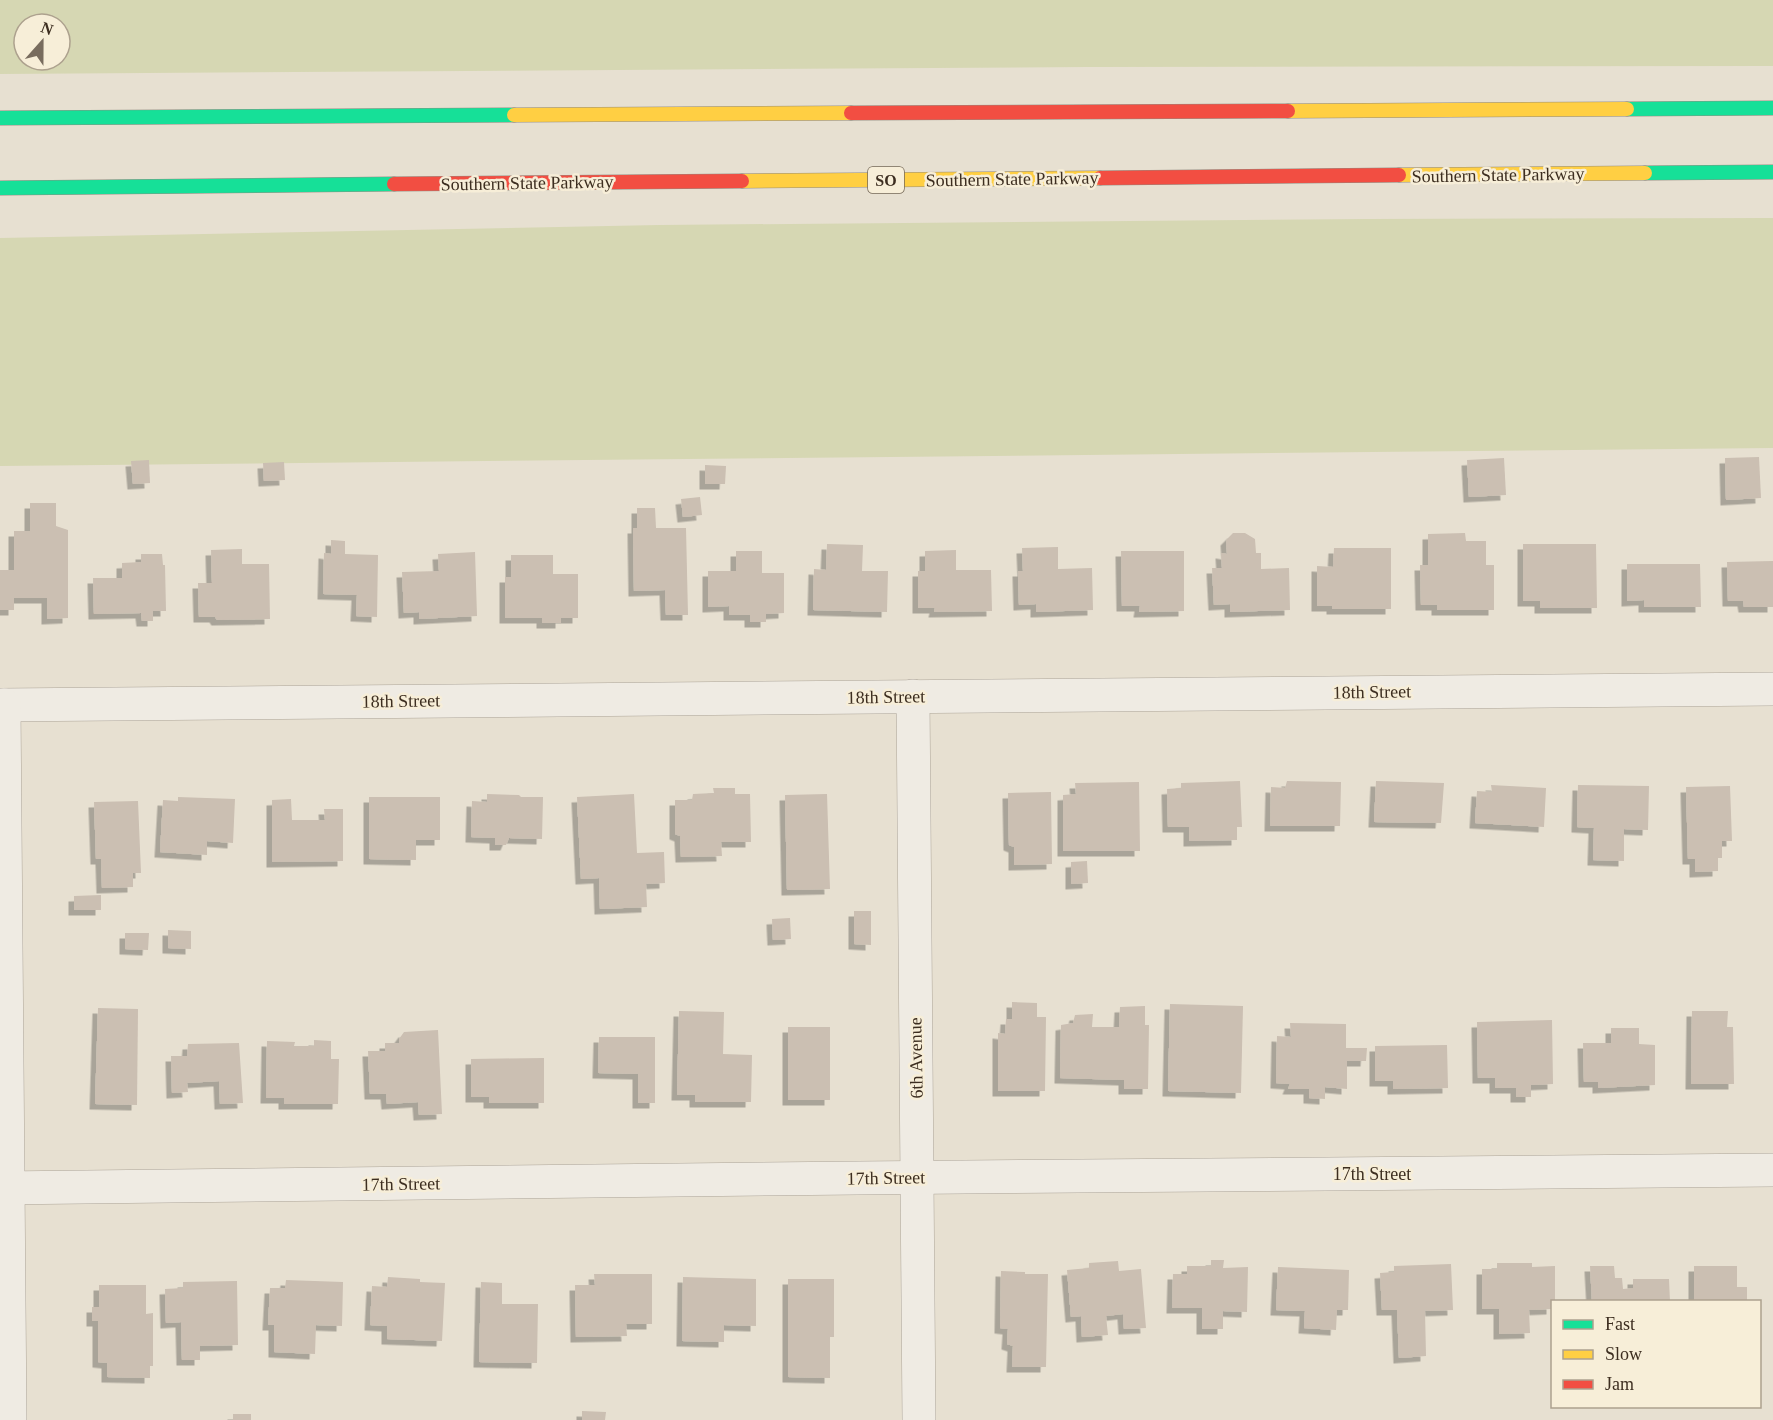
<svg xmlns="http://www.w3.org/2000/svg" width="1773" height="1420" font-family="'Times New Roman',serif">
	<defs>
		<filter id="shadow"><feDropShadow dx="-5.5" dy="5.5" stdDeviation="0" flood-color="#0004"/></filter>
	</defs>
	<rect width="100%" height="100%" fill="#e7e0d1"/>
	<g fill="#d6d7b3" fill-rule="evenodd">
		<path d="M 0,0 L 1773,0 L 1773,66 L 1087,67 L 0,74 ZM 24,24 L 60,24 L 60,60 L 24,60 Z"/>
		<path d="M 1773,218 L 1773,448 L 0,466 L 0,238 L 659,225 L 1367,219 Z"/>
	</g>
	<g fill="#cbbfb2" filter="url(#shadow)">
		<path d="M 1759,457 L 1761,498 L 1726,500 L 1725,458 Z"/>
		<path d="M 1504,458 L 1506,495 L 1469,497 L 1467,460 Z"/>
		<path d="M 149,460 L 150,483 L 133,484 L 131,461 Z"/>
		<path d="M 284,462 L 285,480 L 264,481 L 263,463 Z"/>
		<path d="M 705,465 L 726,466 L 725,484 L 705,484 Z"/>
		<path d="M 700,497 L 702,515 L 683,517 L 681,499 Z"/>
		<path d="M 30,503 L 56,503 L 56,526 L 68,530 L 68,618 L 47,619 L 47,598 L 14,598 L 14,610 L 0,610 L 0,570 L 14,570 L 14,531 L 30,531 Z"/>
		<path d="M 637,508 L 655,508 L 656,528 L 686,528 L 688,615 L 666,615 L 665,590 L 634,591 L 633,528 L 637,528 Z"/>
		<path d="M 1233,533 L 1245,533 L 1255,539 L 1256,553 L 1261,553 L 1261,569 L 1289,568 L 1290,610 L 1230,612 L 1230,604 L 1214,605 L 1212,568 L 1222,568 L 1221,553 L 1227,554 L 1226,540 Z"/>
		<path d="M 1465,533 L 1466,541 L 1486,541 L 1486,565 L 1494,565 L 1494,610 L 1437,610 L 1437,605 L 1421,605 L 1420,565 L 1428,565 L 1428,534 Z"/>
		<path d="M 331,540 L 345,541 L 345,554 L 378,555 L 377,617 L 356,616 L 357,595 L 323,594 L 324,553 L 331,554 Z"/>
		<path d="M 827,544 L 863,545 L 862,571 L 888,571 L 887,612 L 813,610 L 814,569 L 826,570 Z"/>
		<path d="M 1523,544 L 1596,544 L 1597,608 L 1540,608 L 1540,601 L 1523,601 Z"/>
		<path d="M 1058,547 L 1058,569 L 1092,568 L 1093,610 L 1036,612 L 1036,604 L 1019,605 L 1018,571 L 1023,571 L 1022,548 Z"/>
		<path d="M 1334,548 L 1391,548 L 1391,609 L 1332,609 L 1332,606 L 1317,606 L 1317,566 L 1333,567 Z"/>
		<path d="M 242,549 L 242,564 L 269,564 L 270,619 L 217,620 L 215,617 L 199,617 L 198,583 L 212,583 L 211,550 Z"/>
		<path d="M 956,550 L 956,570 L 991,570 L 992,611 L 934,612 L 935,608 L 918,608 L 918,571 L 925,571 L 925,551 Z"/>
		<path d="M 736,551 L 762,551 L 762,573 L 784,573 L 784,613 L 766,614 L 766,622 L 750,622 L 750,615 L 729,615 L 729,606 L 708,607 L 708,571 L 736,571 Z"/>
		<path d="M 1121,551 L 1184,551 L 1184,611 L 1139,612 L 1140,606 L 1122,606 Z"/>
		<path d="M 475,552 L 477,616 L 419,619 L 419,612 L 404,613 L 402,572 L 439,571 L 438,554 Z"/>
		<path d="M 141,554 L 162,554 L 163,565 L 165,565 L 166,611 L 153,611 L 153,621 L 142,621 L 141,613 L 94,614 L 93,578 L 122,578 L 122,563 L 141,562 Z"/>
		<path d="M 511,555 L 553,555 L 553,574 L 578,574 L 578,618 L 561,618 L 561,623 L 542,623 L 542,618 L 505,618 L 505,577 L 511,577 Z"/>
		<path d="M 1773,561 L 1773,607 L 1744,607 L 1743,601 L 1728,601 L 1727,562 Z"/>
		<path d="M 1627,564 L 1700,564 L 1701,607 L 1644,607 L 1644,600 L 1627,601 Z"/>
		<path d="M 1240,781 L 1242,827 L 1237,827 L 1237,840 L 1189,841 L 1189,827 L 1168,827 L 1167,789 L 1181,788 L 1181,783 Z"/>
		<path d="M 1287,781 L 1341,782 L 1340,826 L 1270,826 L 1271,787 L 1285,788 Z"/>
		<path d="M 1376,781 L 1444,783 L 1441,823 L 1374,822 Z"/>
		<path d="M 1139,782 L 1140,851 L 1063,851 L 1063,795 L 1076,794 L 1075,783 Z"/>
		<path d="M 1491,785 L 1546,788 L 1544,827 L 1475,823 L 1477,791 L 1492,792 Z"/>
		<path d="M 1578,785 L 1649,786 L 1648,830 L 1624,829 L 1624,861 L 1593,860 L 1594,828 L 1577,827 Z"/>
		<path d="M 1730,786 L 1732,841 L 1722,841 L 1722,858 L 1718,858 L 1718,871 L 1695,872 L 1695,859 L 1688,859 L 1686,787 Z"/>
		<path d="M 713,788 L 735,788 L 735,794 L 750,794 L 751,842 L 721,842 L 722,856 L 681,857 L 680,836 L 675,834 L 675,800 L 692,800 L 693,794 L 714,793 Z"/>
		<path d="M 1051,792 L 1052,864 L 1014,865 L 1014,847 L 1009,845 L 1008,793 Z"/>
		<path d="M 487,794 L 519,795 L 521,797 L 543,797 L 542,839 L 509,838 L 506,845 L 495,845 L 495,838 L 471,837 L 472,801 L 487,802 Z"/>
		<path d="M 634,794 L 637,853 L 664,852 L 665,883 L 646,884 L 647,907 L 600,909 L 599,878 L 581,879 L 577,797 Z"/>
		<path d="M 827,794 L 830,889 L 787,890 L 785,795 Z"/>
		<path d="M 178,797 L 235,799 L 233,843 L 207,841 L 207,855 L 160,852 L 163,800 L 178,801 Z"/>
		<path d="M 369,797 L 440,797 L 440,840 L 416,840 L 416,860 L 369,859 Z"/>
		<path d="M 291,799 L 292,820 L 325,820 L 324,809 L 343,809 L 343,861 L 272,862 L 272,800 Z"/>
		<path d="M 138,801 L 141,873 L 133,873 L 133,887 L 102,888 L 101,859 L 96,859 L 94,802 Z"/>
		<path d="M 1087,861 L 1088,883 L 1071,884 L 1071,862 Z"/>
		<path d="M 101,895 L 101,910 L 74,910 L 74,896 Z"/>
		<path d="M 854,911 L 871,911 L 871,945 L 854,944 Z"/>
		<path d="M 790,918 L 791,939 L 773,940 L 772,919 Z"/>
		<path d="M 168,930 L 191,931 L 191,949 L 168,948 Z"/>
		<path d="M 125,933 L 149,933 L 148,950 L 125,949 Z"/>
		<path d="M 1012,1002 L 1037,1003 L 1037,1017 L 1046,1017 L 1045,1091 L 998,1091 L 998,1033 L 1005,1034 L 1006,1019 L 1012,1019 Z"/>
		<path d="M 1170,1004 L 1243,1006 L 1241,1093 L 1168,1091 Z"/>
		<path d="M 1145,1006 L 1145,1025 L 1149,1025 L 1148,1089 L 1124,1089 L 1124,1080 L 1060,1078 L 1061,1025 L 1073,1023 L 1075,1015 L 1093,1014 L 1092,1027 L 1119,1027 L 1120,1007 Z"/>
		<path d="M 98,1008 L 138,1009 L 137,1105 L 95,1104 Z"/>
		<path d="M 679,1011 L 724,1012 L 723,1054 L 752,1055 L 751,1102 L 695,1102 L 695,1095 L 677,1095 Z"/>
		<path d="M 1692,1011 L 1728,1011 L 1727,1027 L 1733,1027 L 1734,1084 L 1691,1084 Z"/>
		<path d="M 1552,1020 L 1553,1084 L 1531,1085 L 1531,1097 L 1516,1097 L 1516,1088 L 1495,1088 L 1495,1078 L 1478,1078 L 1477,1022 Z"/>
		<path d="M 1290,1023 L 1346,1024 L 1346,1048 L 1367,1048 L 1366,1061 L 1347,1061 L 1347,1089 L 1325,1087 L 1325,1099 L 1309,1098 L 1309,1089 L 1288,1089 L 1290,1084 L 1276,1083 L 1277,1036 L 1291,1037 Z"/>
		<rect x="788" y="1027" width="42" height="73"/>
		<path d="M 1611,1028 L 1639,1028 L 1639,1044 L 1655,1045 L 1655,1085 L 1598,1088 L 1598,1082 L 1584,1082 L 1583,1043 L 1611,1043 Z"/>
		<path d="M 438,1030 L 442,1114 L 419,1115 L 418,1102 L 387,1104 L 386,1094 L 370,1094 L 368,1051 L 385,1051 L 385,1043 L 399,1043 L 399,1039 L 404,1032 Z"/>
		<path d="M 599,1037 L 655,1037 L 655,1103 L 638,1103 L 638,1074 L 598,1073 Z"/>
		<path d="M 314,1040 L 331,1041 L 331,1059 L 339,1059 L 338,1104 L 284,1104 L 284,1098 L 266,1098 L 267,1041 L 295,1042 L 294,1046 L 314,1046 Z"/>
		<path d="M 239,1043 L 243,1103 L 220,1104 L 219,1081 L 187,1083 L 188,1092 L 172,1093 L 171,1056 L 187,1056 L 188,1044 Z"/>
		<path d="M 1447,1045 L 1448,1088 L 1393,1089 L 1393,1081 L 1375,1081 L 1375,1046 Z"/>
		<path d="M 544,1058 L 544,1103 L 489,1103 L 489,1097 L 471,1097 L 471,1059 Z"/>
		<path d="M 1211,1260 L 1224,1260 L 1223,1268 L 1248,1267 L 1247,1312 L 1223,1311 L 1223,1329 L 1202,1329 L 1202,1308 L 1172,1308 L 1173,1274 L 1187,1274 L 1187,1266 L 1211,1266 Z"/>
		<path d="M 1118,1261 L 1119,1271 L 1141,1269 L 1146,1328 L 1124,1329 L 1123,1314 L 1106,1316 L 1108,1335 L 1082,1337 L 1081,1316 L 1071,1317 L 1067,1270 L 1089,1268 L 1089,1263 Z"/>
		<path d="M 1497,1263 L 1532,1263 L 1532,1267 L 1555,1266 L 1555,1302 L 1552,1302 L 1552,1309 L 1529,1310 L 1530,1333 L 1499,1334 L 1499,1309 L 1482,1309 L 1482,1269 L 1497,1269 Z"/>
		<path d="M 1451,1264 L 1453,1310 L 1425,1311 L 1426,1356 L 1399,1358 L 1397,1310 L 1382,1310 L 1380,1273 L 1394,1272 L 1394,1266 Z"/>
		<path d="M 1590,1266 L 1614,1266 L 1615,1278 L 1622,1278 L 1623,1289 L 1633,1288 L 1633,1279 L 1669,1279 L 1670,1302 L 1592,1302 Z"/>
		<path d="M 1694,1266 L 1737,1266 L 1737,1287 L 1747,1287 L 1747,1300 L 1694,1302 Z"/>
		<path d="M 1278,1267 L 1349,1270 L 1348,1310 L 1337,1310 L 1336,1330 L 1304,1328 L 1305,1311 L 1276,1310 Z"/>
		<path d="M 1001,1271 L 1025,1272 L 1025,1274 L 1048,1274 L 1046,1367 L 1012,1367 L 1013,1346 L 1007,1344 L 1008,1329 L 1000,1328 Z"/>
		<path d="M 594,1274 L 652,1274 L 652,1324 L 626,1324 L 627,1336 L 576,1337 L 575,1285 L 595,1285 Z"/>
		<path d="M 388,1277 L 420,1279 L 420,1282 L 445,1283 L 442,1341 L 387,1339 L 387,1326 L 370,1325 L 372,1286 L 387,1287 Z"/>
		<path d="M 683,1277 L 756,1279 L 756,1326 L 724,1325 L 724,1342 L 682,1341 Z"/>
		<path d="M 788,1279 L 834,1279 L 834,1337 L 830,1337 L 830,1378 L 788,1377 Z"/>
		<path d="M 286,1280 L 343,1282 L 342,1326 L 316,1325 L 315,1354 L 274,1352 L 274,1325 L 268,1325 L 270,1288 L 285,1288 Z"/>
		<path d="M 237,1281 L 238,1345 L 200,1346 L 200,1360 L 182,1360 L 181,1322 L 166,1323 L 165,1289 L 183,1288 L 183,1282 Z"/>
		<path d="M 481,1282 L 502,1283 L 502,1304 L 538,1304 L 537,1363 L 479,1362 Z"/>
		<path d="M 99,1285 L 146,1285 L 146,1314 L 153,1313 L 153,1366 L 150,1366 L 150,1378 L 107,1377 L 107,1363 L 98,1362 L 98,1321 L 92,1321 L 92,1307 L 99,1307 Z"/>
		<path d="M 582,1411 L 606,1412 L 605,1420 L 582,1420 Z"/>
		<rect x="233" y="1414" width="18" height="6"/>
	</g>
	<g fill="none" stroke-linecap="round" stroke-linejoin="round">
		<g stroke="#ada599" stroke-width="34">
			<g id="street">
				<path d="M 913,696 L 919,1420"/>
				<path d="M 0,705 L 1773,689"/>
				<path d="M 4,705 L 10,1420"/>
				<path d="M 0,1188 L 858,1178 L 1773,1170"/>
			</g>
		</g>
		<g stroke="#928b80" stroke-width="15">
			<g id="fast">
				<path d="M 1627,109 L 1773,108"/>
				<path d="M 0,118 L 514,115"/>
				<path d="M 1645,173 L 1773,172"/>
				<path d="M 0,188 L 394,184"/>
			</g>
		</g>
		<g stroke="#928b80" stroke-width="15">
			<g id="slow">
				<path d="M 1288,111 L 1627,109"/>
				<path d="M 514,115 L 851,113"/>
				<path d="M 1399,175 L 1645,173"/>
				<path d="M 742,181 L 1100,178"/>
			</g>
		</g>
		<g stroke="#928b80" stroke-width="15">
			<g id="jam">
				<path d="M 851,113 L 1288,111"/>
				<path d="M 1100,178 L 1399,175"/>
				<path d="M 394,184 L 742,181"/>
			</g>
		</g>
		<use href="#street" stroke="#efebe3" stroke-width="33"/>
		<use href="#fast" stroke="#16e098" stroke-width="14"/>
		<use href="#slow" stroke="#ffcf43" stroke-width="14"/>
		<use href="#jam" stroke="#f24e42" stroke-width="14"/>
	</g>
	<g text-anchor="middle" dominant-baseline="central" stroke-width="5" stroke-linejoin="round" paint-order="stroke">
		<rect fill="#f7eed8" stroke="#756857" stroke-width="1.5" x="868" y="167" width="36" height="26" rx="4.5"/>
		<g font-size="16" font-weight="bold" fill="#3d2e20">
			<text x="886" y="180">SO</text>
		</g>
		<g font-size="18" fill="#3d2e20" stroke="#f7eed8">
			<text transform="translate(1498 175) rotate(-1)">Southern State Parkway</text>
			<text transform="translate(1012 179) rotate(-1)">Southern State Parkway</text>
			<text transform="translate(527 183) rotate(-1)">Southern State Parkway</text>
			<text transform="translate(1372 692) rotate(-1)">18th Street</text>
			<text transform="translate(886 697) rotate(-1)">18th Street</text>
			<text transform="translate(401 701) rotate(-1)">18th Street</text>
			<text transform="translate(916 1058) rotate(-91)">6th Avenue</text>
			<text x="1372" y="1174">17th Street</text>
			<text transform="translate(886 1178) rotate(-1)">17th Street</text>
			<text transform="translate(401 1184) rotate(-1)">17th Street</text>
		</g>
	</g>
	<rect x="1551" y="1300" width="210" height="108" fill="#f7eed8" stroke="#ada18e" stroke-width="1.5"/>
	<rect x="1563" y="1320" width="30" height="9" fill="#16e098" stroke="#ada18e" stroke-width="1.5"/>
	<text x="1605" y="1330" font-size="18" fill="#3d2e20">Fast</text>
	<rect x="1563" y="1350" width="30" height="9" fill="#ffcf43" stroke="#ada18e" stroke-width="1.5"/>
	<text x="1605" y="1360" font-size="18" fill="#3d2e20">Slow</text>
	<rect x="1563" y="1380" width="30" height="9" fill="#f24e42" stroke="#ada18e" stroke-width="1.5"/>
	<text x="1605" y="1390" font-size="18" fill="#3d2e20">Jam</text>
	<g transform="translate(42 42) rotate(21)"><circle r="28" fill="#f7eed8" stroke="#ada18e" stroke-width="1.5"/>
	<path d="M0-4.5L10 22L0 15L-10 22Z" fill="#786c5e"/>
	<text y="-9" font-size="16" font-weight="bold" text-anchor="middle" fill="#3d2e20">N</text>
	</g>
</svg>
